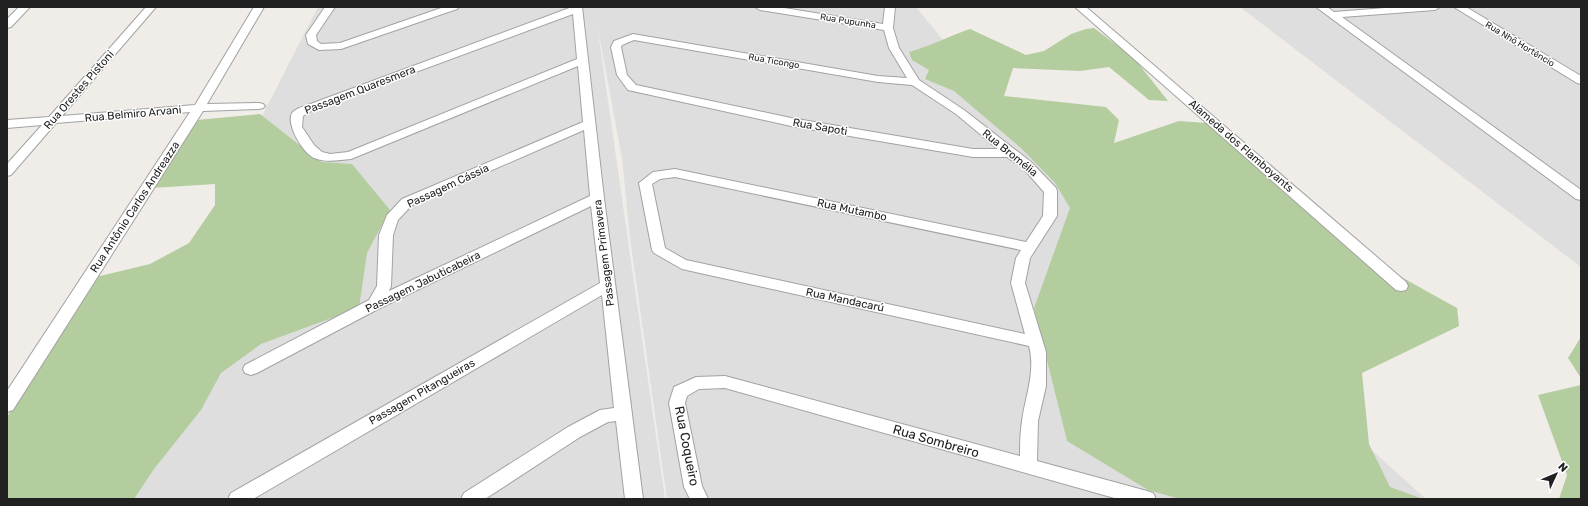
<svg xmlns="http://www.w3.org/2000/svg" width="1588" height="506" font-family="Rubik,sans-serif">
	<rect width="100%" height="100%" fill="#f0ece8"/>
	<g fill="#dfdede">
		<path d="M 318,7 L 916,7 L 966,68 L 1126,229 L 1426,499 L 667,499 L 630,238 L 622,158 L 597,24 L 665,499 L 43,499 L 215,205 L 240,159 Z"/>
		<path d="M 1240,7 L 1581,7 L 1581,267 L 1556,248 Z"/>
	</g>
	<g fill="#b4cd9f">
		<path d="M 1094,28 L 1134,58 L 1168,101 L 1149,100 L 1109,67 L 1080,71 L 1013,68 L 1004,96 L 1106,107 L 1119,120 L 1114,143 L 1179,121 L 1206,123 L 1358,253 L 1457,308 L 1459,326 L 1362,373 L 1369,444 L 1390,487 L 1423,499 L 1180,499 L 1148,490 L 1067,441 L 1034,308 L 1070,208 L 1055,183 L 1022,149 L 954,91 L 925,79 L 929,70 L 912,60 L 909,52 C 931,46 949,36 970,29 L 1026,55 L 1044,51 L 1071,34 L 1086,29 Z"/>
		<path d="M 260,114 L 321,162 L 352,164 L 390,210 L 367,253 L 359,308 L 261,344 L 221,373 L 201,410 L 154,469 L 134,499 L 7,499 L 7,417 L 96,277 L 150,264 L 189,243 L 215,205 L 215,184 L 152,188 L 197,120 Z"/>
		<path d="M 1581,337 L 1581,378 L 1568,358 Z"/>
		<path d="M 1581,385 L 1581,499 L 1559,499 L 1567,475 L 1538,395 Z"/>
	</g>
	<g fill="none" stroke-linecap="round" stroke-linejoin="round">
		<g stroke="#a2a2a2" stroke-width="2">
			<g id="street">
				<path d="M 19,7 L 30,7 L 11,27 L 7,28 L 7,19 Z"/>
				<path d="M 146,7 L 156,7 L 62,116 L 195,105 L 254,7 L 264,7 L 207,104 L 259,103 L 263,104 L 265,106 L 263,108 L 259,109 L 203,111 L 13,410 L 7,412 L 7,391 L 190,112 L 56,123 L 11,175 L 7,176 L 7,164 L 42,125 L 7,128 L 7,120 L 49,117 Z"/>
				<path d="M 325,7 L 335,7 L 316,35 L 317,41 L 321,44 L 340,43 L 444,7 L 459,7 L 457,9 L 341,49 L 319,50 L 308,44 L 306,35 Z"/>
				<path d="M 572,7 L 582,7 L 604,198 L 643,499 L 625,499 L 616,421 L 608,422 L 580,437 L 485,499 L 461,499 L 464,493 L 568,427 L 600,410 L 614,408 L 602,295 L 253,499 L 228,499 L 231,493 L 600,283 L 591,206 L 380,308 L 257,373 L 251,375 L 245,373 L 243,369 L 245,365 L 369,300 L 377,286 L 379,235 L 387,215 L 402,199 L 583,122 L 578,66 L 351,159 C 339,160 326,163 314,158 C 303,153 286,125 292,113 C 294,110 301,107 305,106 ZM 573,14 L 577,59 L 348,152 L 330,154 L 322,152 L 314,145 L 302,127 L 303,116 L 313,110 ZM 584,130 L 590,196 L 389,291 L 391,286 L 393,235 L 398,220 L 412,205 Z"/>
				<path d="M 755,7 L 778,7 L 883,24 L 885,7 L 895,7 L 893,28 L 899,48 L 919,80 L 964,110 L 1031,162 L 1056,188 L 1057,191 L 1057,216 L 1030,258 L 1025,283 L 1046,352 L 1046,386 L 1038,421 L 1037,461 L 1147,491 L 1153,493 L 1156,499 L 1118,499 L 725,388 L 699,389 L 687,396 L 685,403 L 702,486 L 708,499 L 690,499 L 684,487 L 669,403 L 674,387 L 696,377 L 725,376 L 1020,456 C 1020,445 1020,433 1022,421 C 1025,397 1036,372 1029,346 L 682,269 L 654,253 L 652,250 L 639,183 L 653,172 L 675,169 L 1026,242 L 1043,216 L 1044,192 L 1023,168 L 1007,157 L 973,157 L 791,126 L 628,90 L 617,75 L 611,47 L 614,41 L 633,34 L 878,76 L 907,78 L 889,48 L 884,30 L 760,10 ZM 634,40 L 878,82 L 912,85 L 956,114 L 998,149 L 973,149 L 791,118 L 636,85 L 627,75 L 621,47 L 622,45 ZM 675,177 L 1021,250 L 1016,258 L 1011,283 L 1025,334 L 686,260 L 665,248 L 652,184 L 660,179 Z"/>
				<path d="M 1075,7 L 1086,7 L 1406,282 L 1408,286 L 1406,290 L 1401,291 L 1396,290 Z"/>
				<path d="M 1316,7 L 1327,7 L 1334,12 L 1398,7 L 1440,7 L 1435,10 L 1342,17 L 1581,190 L 1581,200 L 1576,199 Z"/>
				<path d="M 1454,7 L 1466,7 L 1581,76 L 1581,84 L 1577,83 Z"/>
			</g>
		</g>
		<use href="#street" fill="#fff" fill-rule="evenodd"/>
	</g>
	<g text-anchor="middle" dominant-baseline="central" stroke-width="3" stroke-linejoin="round" paint-order="stroke">
		<g font-size="9" fill="#212121" stroke="#fff">
			<text transform="translate(848 21) rotate(9)">Rua Pupunha</text>
			<text transform="translate(1520 44) rotate(31)">Rua Nhô Hortêncio</text>
			<text transform="translate(774 61) rotate(10)">Rua Ticongo</text>
		</g>
		<g font-size="11" fill="#212121" stroke="#fff">
			<text transform="translate(79 90) rotate(-49)">Rua Orestes Pistoni</text>
			<text transform="translate(360 90) rotate(-21)">Passagem Quaresmera</text>
			<text transform="translate(133 114) rotate(-5)">Rua Belmiro Arvani</text>
			<text transform="translate(820 127) rotate(10)">Rua Sapoti</text>
			<text transform="translate(1241 146) rotate(41)">Alameda dos Flamboyants</text>
			<text transform="translate(1010 153) rotate(39)">Rua Bromélia</text>
			<text transform="translate(448 186) rotate(-25)">Passagem Cássia</text>
			<text transform="translate(135 207) rotate(-57)">Rua Antônio Carlos Andreazza</text>
			<text transform="translate(852 210) rotate(12)">Rua Mutambo</text>
			<text transform="translate(604 253) rotate(-97)">Passagem Primavera</text>
			<text transform="translate(423 282) rotate(-26)">Passagem Jabuticabeira</text>
			<text transform="translate(845 300) rotate(12)">Rua Mandacarú</text>
			<text transform="translate(422 392) rotate(-30)">Passagem Pitangueiras</text>
		</g>
		<g font-size="13" fill="#212121" stroke="#fff">
			<text transform="translate(936 441) rotate(16)">Rua Sombreiro</text>
			<text transform="translate(687 446) rotate(79)">Rua Coqueiro</text>
		</g>
	</g>
	<rect width="1588" height="506" fill="none" stroke="#212121" stroke-width="16"/>
	<g transform="translate(1556 474) rotate(46)" stroke="#ffffff" stroke-width="3" paint-order="stroke">
	<path d="M0-3L7 15L0 10L-7 15Z" fill="#212121"/>
	<text y="-6" font-size="11" font-weight="bold" text-anchor="middle" fill="#212121">N</text>
	</g>
</svg>
